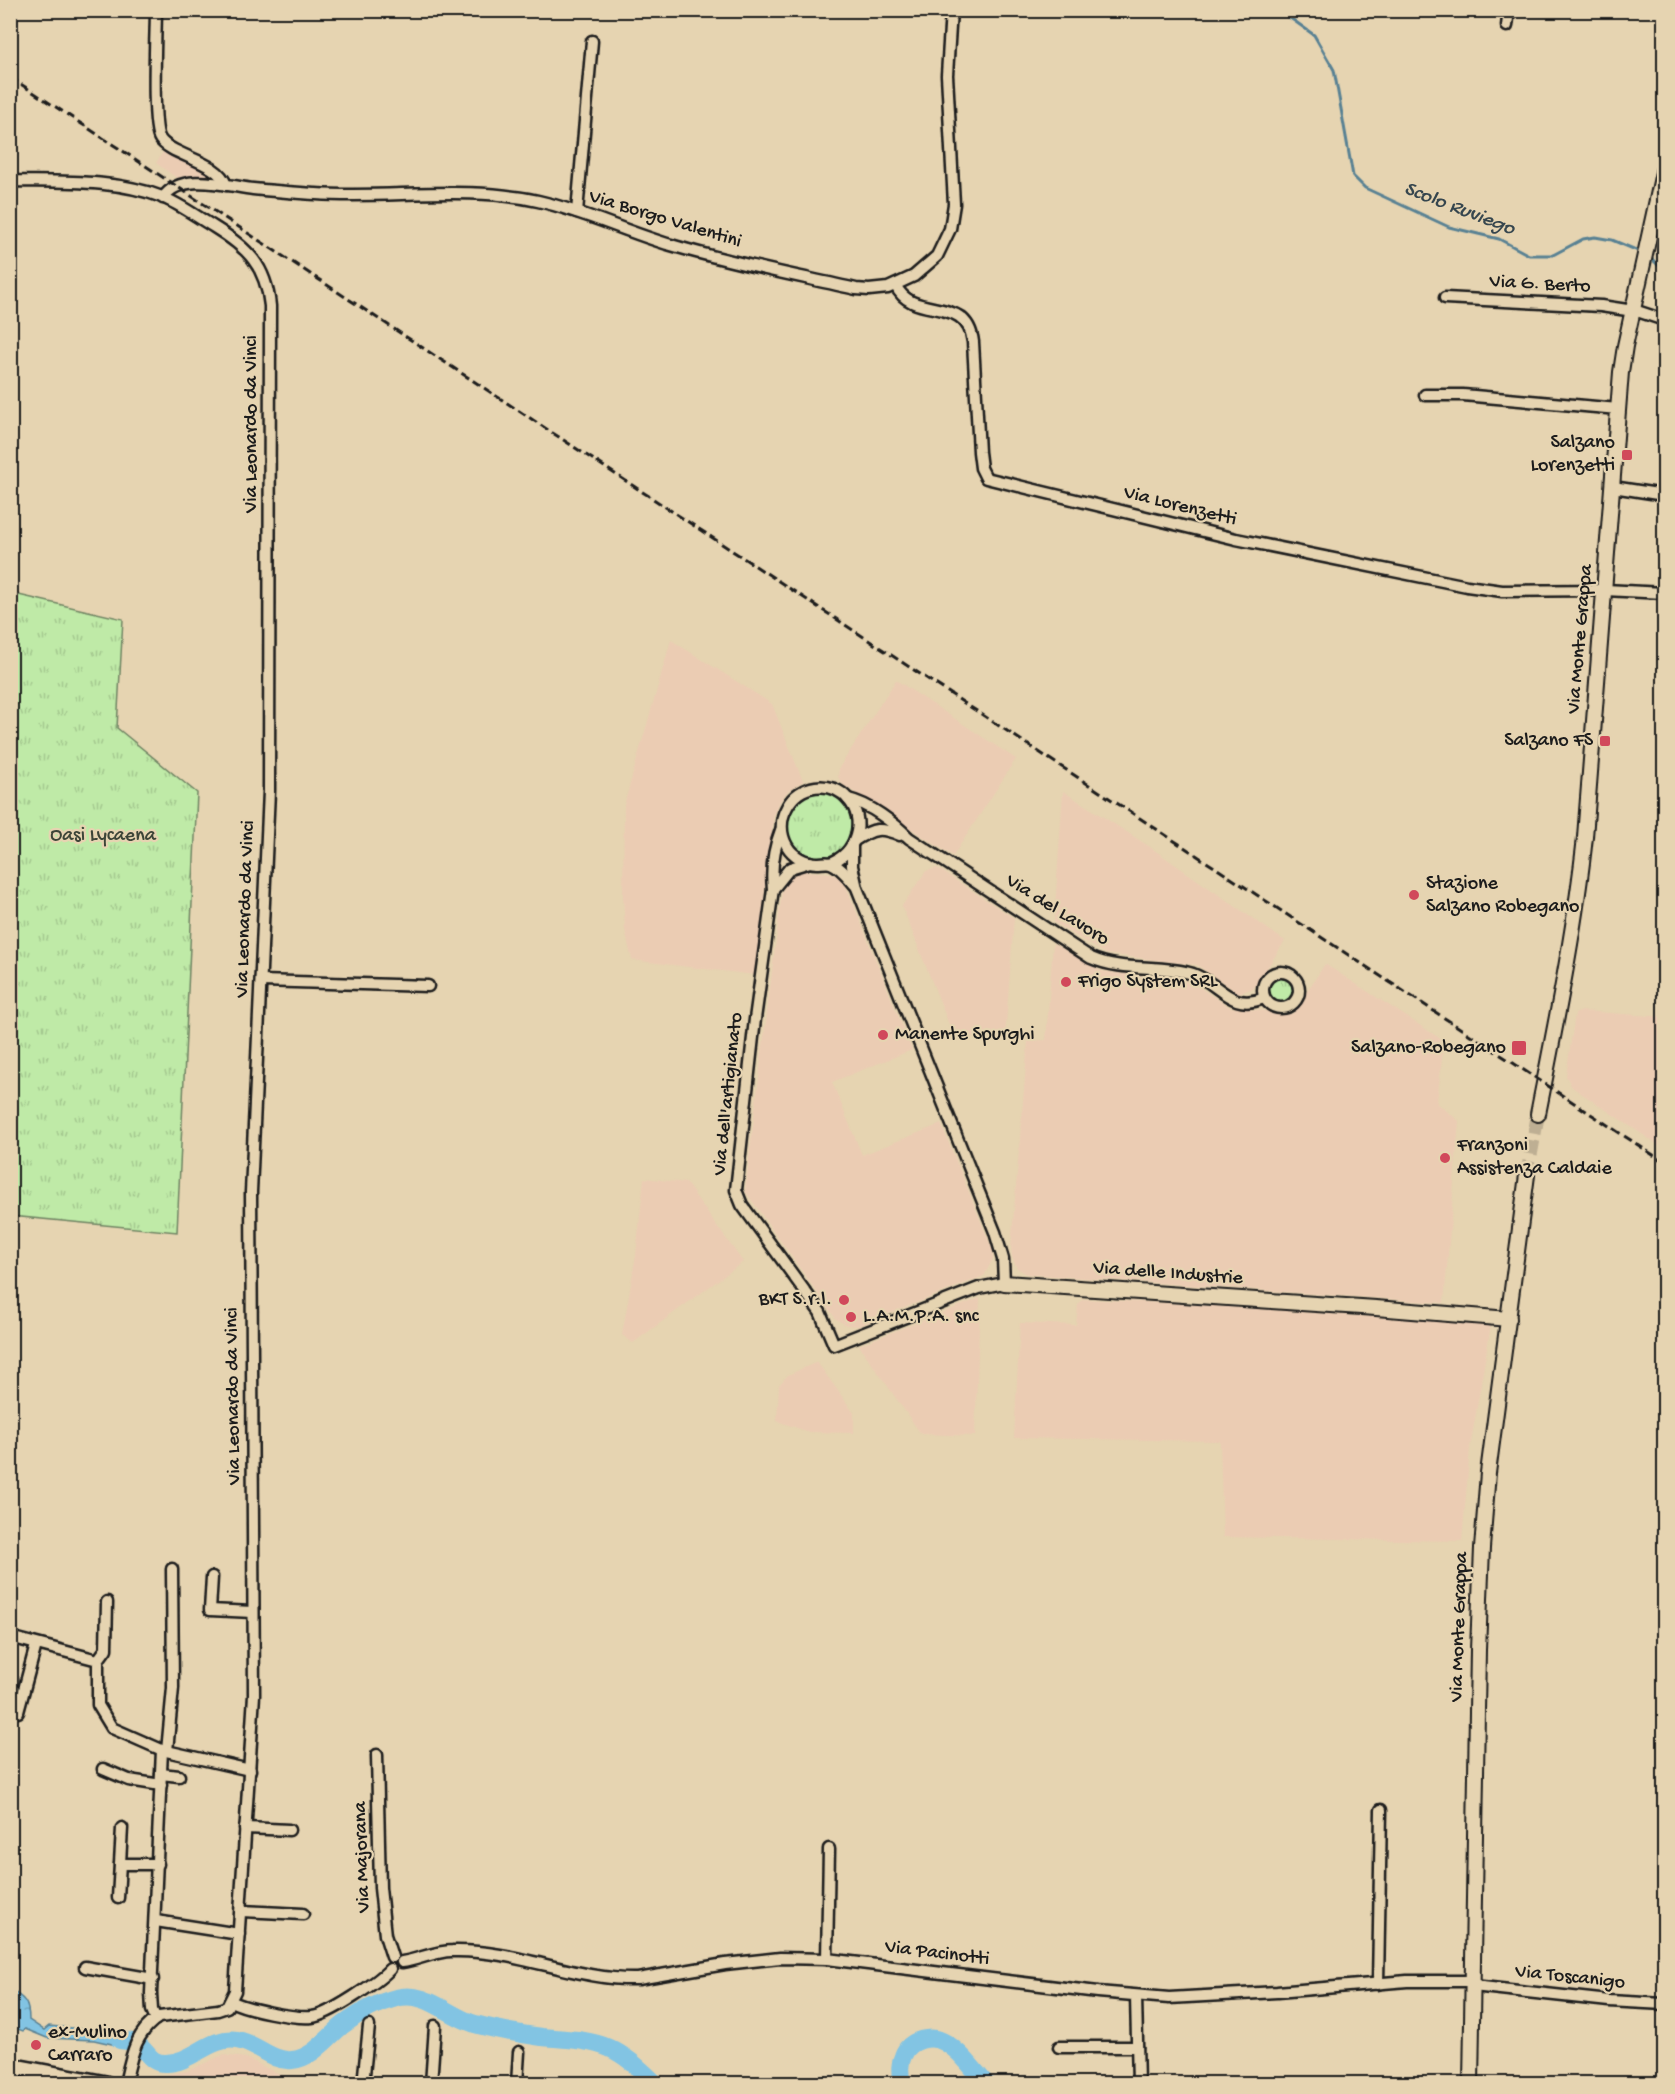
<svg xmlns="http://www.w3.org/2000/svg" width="1675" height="2094" font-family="'Gochi Hand',sans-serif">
	<defs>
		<pattern id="grass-tufts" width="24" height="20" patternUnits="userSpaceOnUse" patternTransform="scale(1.5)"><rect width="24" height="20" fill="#bfeaa7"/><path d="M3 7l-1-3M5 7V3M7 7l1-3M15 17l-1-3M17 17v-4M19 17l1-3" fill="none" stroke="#a4c88f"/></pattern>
		<pattern id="water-ripples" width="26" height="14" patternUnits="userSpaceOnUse" patternTransform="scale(1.5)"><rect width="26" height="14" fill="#82c4e3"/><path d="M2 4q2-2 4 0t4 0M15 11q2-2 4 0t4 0" fill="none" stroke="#70a8c2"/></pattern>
	</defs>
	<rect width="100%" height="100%" fill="#e6d4b1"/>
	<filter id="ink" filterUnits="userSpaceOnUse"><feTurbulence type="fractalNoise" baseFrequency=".0167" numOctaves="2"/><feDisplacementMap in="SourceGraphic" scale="12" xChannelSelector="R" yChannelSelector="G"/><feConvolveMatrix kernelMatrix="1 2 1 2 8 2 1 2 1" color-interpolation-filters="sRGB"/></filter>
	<g filter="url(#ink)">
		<g fill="#ebccb3">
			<path d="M 164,150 L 173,152 L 212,172 L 212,176 L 178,179 L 156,163 Z"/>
			<path d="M 671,640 L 772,704 L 803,781 L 787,792 L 778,804 L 774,814 L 755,975 L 632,960 L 625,930 L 623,896 L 624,805 Z"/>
			<path d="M 896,680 L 1016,759 L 953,856 L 843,785 L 838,777 L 839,768 Z"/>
			<path d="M 1063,791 L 1150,847 L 1285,941 L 1254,988 L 1238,993 L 1197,965 L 1106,954 L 1054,923 Z"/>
			<path d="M 937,868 L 1014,918 L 1005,1038 L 954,1037 L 902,906 L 926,871 Z"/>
			<path d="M 804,871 L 831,873 L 844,881 L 912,1050 L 832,1082 L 862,1155 L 941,1124 L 993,1251 L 993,1259 L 984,1276 L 859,1326 L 846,1325 L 836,1319 L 745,1191 L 782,891 L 789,877 Z"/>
			<path d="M 1053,943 L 1101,971 L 1186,981 L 1194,984 L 1230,1007 L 1292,1014 L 1325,964 L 1444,1041 L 1437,1103 L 1459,1121 L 1444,1303 L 1026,1274 L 1017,1268 L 1012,1257 L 1011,1247 L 1028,1041 L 1046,1040 Z"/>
			<path d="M 1582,1011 L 1664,1017 L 1664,1149 L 1572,1087 L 1566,1076 L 1575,1014 Z"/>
			<path d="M 644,1178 L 686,1183 L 743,1262 L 633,1343 L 622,1335 L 636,1255 Z"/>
			<path d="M 980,1298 L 975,1436 L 921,1434 L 859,1345 Z"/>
			<path d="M 1083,1299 L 1184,1304 L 1491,1325 L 1470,1448 L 1462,1541 L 1223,1537 L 1220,1441 L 1014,1438 L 1020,1323 L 1076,1325 L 1078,1305 Z"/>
			<path d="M 817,1362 L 854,1413 L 854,1433 L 809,1432 L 777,1421 L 779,1385 L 788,1375 Z"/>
			<path d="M 223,2055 L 246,2058 L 297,2083 L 166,2083 L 168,2074 L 187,2071 Z"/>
		</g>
		<g fill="url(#grass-tufts)" stroke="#6e8362" stroke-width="1.5">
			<path d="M 10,593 L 123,619 L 117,728 L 197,793 L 177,1232 L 11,1216 Z"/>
			<circle cx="819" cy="826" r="33"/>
			<circle cx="1281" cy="990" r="13"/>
		</g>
		<path fill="url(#water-ripples)" stroke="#598193" stroke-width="1.5" d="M 10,1990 C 25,1998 29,2003 29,2020 L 44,2030 L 49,2026 L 120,2032 L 133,2035 L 130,2048 L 94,2040 L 47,2038 L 25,2029 L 23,2031 L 12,2027 Z"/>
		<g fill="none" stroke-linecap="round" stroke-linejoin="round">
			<g stroke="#598193" stroke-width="3">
				<path d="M 1279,10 L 1314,35 L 1334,70 L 1353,176 L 1365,188 L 1449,227 L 1499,239 L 1529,255 L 1553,255 L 1583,239 L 1595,237 L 1612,240 L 1643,253"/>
				<path d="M 1649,256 L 1664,271"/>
			</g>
			<g stroke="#82c4e3" stroke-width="18">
				<path d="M 120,2040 C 126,2041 132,2041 137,2044 C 148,2051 150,2064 166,2063 C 192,2063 210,2036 237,2040 C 257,2043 271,2062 292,2060 C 313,2058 328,2037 343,2025 C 359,2013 376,2003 396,1998 C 427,1990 447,2016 475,2024 C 497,2030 520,2034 542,2037 C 564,2039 588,2039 609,2048 C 627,2056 641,2070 656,2084"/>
				<path d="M 902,2084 C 900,2075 899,2064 903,2056 C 909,2039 932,2034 946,2043 C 962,2053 974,2070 986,2084"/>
			</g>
			<path stroke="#beaf93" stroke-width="14" stroke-dasharray="14 7" stroke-linecap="butt" d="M 1527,1175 L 1538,1114"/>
			<g stroke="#1c1c1c" stroke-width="15">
				<g id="minor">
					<path d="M 156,10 C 156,32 151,126 160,139 C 171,156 219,161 226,185"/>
					<path d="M 1507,26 L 1509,10"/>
					<path d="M 10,181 C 60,182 115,179 162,197 C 180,204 197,217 214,227 C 248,248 266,266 270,306 L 269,791 L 251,1192 L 254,1695 L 235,1991 L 227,2007 L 218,2010 L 159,2017 C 135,2032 131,2057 125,2084"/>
					<path d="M 163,198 C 181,171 227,186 253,189 C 274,191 295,193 316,194 C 389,199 465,185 538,201 C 584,211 626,232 671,245 C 731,263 794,275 856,289 L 869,290 L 888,288 L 914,276 L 937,256 L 950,229 L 954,204 L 947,75 L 951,10"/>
					<path d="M 577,212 L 592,41"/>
					<path d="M 896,286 C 913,322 967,293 973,342 L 979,452 L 981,468 L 986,478 L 1236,539 L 1467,586 L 1502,591 L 1605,590 L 1664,593"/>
					<path d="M 1445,298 L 1601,306 L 1640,312 L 1664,320"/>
					<path d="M 1425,395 L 1463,395 L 1618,409"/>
					<path d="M 1613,487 L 1664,495"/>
					<path d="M 848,799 C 870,804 894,823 909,838 L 1091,958 C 1123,972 1160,964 1193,974 C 1220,983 1230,1012 1264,998"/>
					<path d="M 781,830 C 774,848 771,870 773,889 L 755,1019 L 736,1190 L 742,1205 L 820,1312 L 834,1345 L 979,1288 L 1004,1283 L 1003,1259 L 995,1232 L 857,888 L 852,866 L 852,846"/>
					<path d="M 855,840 C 874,828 880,827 900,835"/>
					<path d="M 830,863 C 856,854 867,821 848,799 C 831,779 799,784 787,807 C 780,819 780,834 787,846 C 793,856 805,863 817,863 C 822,863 827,862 831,863 C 841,867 848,877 855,885"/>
					<path d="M 773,889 L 790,868 L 810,862"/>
					<circle cx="1281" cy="990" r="18"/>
					<path d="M 261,981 L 428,986"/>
					<path d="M 212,1577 L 210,1610 L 253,1612"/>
					<path d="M 10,1637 L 98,1660 L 98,1705 L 112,1728 L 162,1750 L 250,1770"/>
					<path d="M 98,1660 L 106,1649 L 107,1602"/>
					<path d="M 18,1712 L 36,1645"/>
					<path d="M 167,1751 L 173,1688 L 172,1569"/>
					<path d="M 377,1755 L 380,1888 L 385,1935 L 392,1957"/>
					<path d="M 103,1769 L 129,1780 L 161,1785"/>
					<path d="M 161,1774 L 179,1776"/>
					<path d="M 245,1828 L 289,1830"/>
					<path d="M 120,1864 L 158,1864"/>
					<path d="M 118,1898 L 122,1828"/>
					<path d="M 241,1911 L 303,1914"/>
					<path d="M 156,1921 L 239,1934"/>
					<path d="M 827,1959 L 829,1849"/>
					<path d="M 402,1962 C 418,1960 435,1951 452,1951 C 516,1949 577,1981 638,1979 L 725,1964 L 780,1958 L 827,1959 L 1098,1992 L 1169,1998 L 1277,1992 L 1407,1981 L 1473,1981"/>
					<path d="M 85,1967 L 153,1979"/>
					<path d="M 1378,1984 L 1381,1810"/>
					<path d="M 1473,1986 L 1609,2001 L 1664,2004"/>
					<path d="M 1136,1996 L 1138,2084"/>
					<path d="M 231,2001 C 245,2009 296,2019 312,2017 C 329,2015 378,1982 390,1969"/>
					<path d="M 156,2019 L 152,2010 L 151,1993 L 162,1750"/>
					<path d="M 1059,2047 L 1137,2047"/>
					<path d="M 363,2084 L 369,2026"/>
					<path d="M 431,2084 L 435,2026"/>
					<path d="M 517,2084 L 519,2052"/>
				</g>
			</g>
			<g stroke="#1c1c1c" stroke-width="18">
				<g id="tertiary">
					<path d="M 1538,1114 C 1556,1022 1575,930 1585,837 L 1621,372 L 1625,346 L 1664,168"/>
					<path d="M 1004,1283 L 1376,1308 L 1509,1319"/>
					<path d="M 1471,2084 L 1478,1650 L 1482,1548 L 1488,1473 L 1527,1175"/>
				</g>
			</g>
			<g stroke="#1c1c1c" stroke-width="20">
				<path id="secondary" d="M 10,2066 L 106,2084"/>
			</g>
			<use href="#minor" stroke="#e6d4b1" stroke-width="10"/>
			<use href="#tertiary" stroke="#e6d4b1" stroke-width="14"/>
			<use href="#secondary" stroke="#e6d4b1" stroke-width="15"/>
			<path stroke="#1c1c1c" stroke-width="3" stroke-dasharray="9 4.5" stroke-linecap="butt" d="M 10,77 L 1664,1162"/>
		</g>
	</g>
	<g fill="#d1495b" stroke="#e6d4b1" stroke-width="2">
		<rect x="1621" y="449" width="12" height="12" rx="3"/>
		<rect x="1599" y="735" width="12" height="12" rx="3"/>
		<circle cx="1414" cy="895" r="6"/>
		<circle cx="1066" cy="982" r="6"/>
		<circle cx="883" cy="1035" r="6"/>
		<rect x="1511" y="1040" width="16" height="16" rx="3"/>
		<circle cx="1445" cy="1158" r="6"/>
		<circle cx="844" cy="1300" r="6"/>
		<circle cx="851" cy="1317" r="6"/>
		<circle cx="36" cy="2045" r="6"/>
	</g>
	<g text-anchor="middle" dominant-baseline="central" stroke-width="4.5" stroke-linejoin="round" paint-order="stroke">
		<g font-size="20" fill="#1c1c1c" stroke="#e6d4b1">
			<text transform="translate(665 220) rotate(17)">Via Borgo Valentini</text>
			<text transform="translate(1540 285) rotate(3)">Via G. Berto</text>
			<text transform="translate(252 424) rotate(-90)">Via Leonardo da Vinci</text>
			<text transform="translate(1180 507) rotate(14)">Via Lorenzetti</text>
			<text transform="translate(1581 639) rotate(-85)">Via Monte Grappa</text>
			<text transform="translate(246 909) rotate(-88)">Via Leonardo da Vinci</text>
			<text transform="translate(1057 911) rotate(32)">Via del Lavoro</text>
			<text transform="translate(729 1094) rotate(-84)">Via dell'artigianato</text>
			<text transform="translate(1168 1274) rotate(4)">Via delle Industrie</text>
			<text transform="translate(234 1396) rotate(-91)">Via Leonardo da Vinci</text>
			<text transform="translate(1460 1627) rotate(-88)">Via Monte Grappa</text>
			<text transform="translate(363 1857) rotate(-92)">Via Majorana</text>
			<text transform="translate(937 1954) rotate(7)">Via Pacinotti</text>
			<text transform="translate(1570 1978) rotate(6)">Via Toscanigo</text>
		</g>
		<g font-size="20" fill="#1c1c1c" stroke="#e6d4b1" text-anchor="start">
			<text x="1615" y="443" text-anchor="end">Salzano<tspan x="1615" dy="23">Lorenzetti</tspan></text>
			<text x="1593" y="741" text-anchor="end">Salzano FS</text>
			<text x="1426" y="884">Stazione<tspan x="1426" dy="23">Salzano Robegano</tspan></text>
			<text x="1078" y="982">Frigo System SRL</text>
			<text x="895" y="1035">Manente Spurghi</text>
			<text x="1506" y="1048" text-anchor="end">Salzano-Robegano</text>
			<text x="1457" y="1146">Franzoni<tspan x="1457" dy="23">Assistenza Caldaie</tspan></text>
			<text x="832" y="1300" text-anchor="end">BKT S.r.l.</text>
			<text x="863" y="1317">L.A.M.P.A. snc</text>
			<text x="48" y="2033">ex-Mulino<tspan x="48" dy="23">Carraro</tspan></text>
		</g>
		<g font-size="20" fill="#3d4538" stroke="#e6d4b1">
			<text x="103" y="836">Oasi Lycaena</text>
		</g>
		<g font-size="21" font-style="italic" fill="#36464e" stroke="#e6d4b1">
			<text transform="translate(1459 210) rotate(21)">Scolo Ruviego</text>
		</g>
	</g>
	<rect width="1675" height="2094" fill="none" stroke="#e6d4b1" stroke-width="36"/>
	<rect x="18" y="18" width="1639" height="2058" fill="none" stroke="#1c1c1c" stroke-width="2" filter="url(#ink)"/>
</svg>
